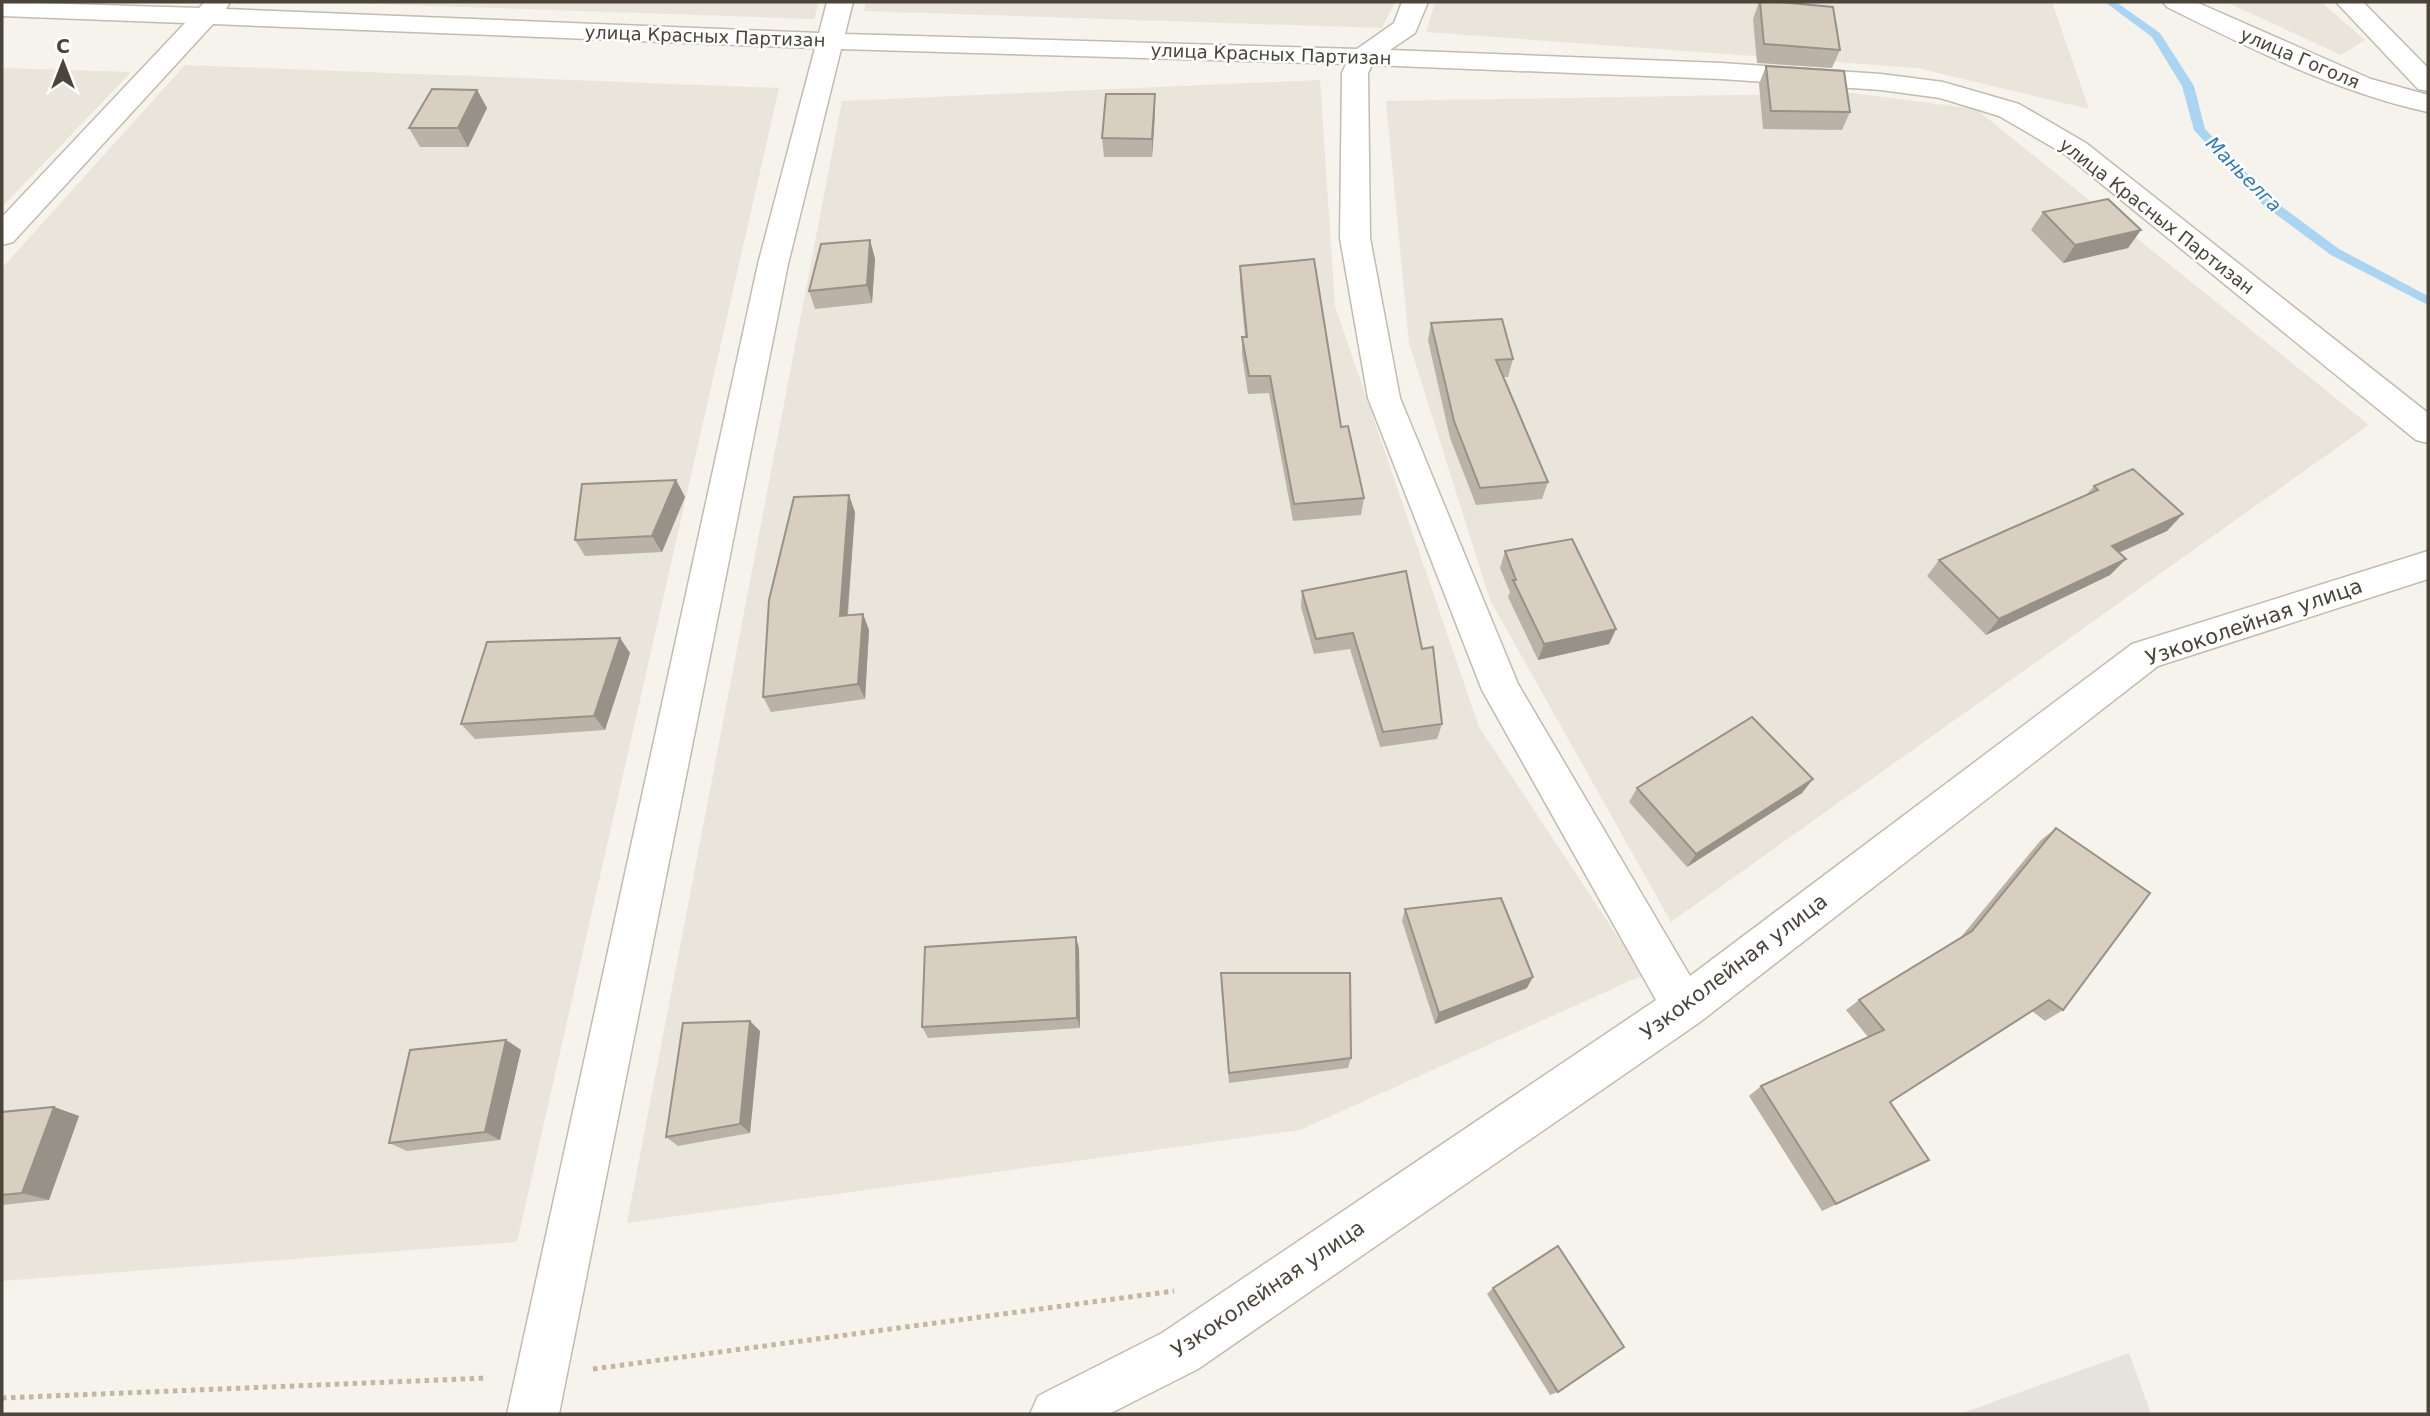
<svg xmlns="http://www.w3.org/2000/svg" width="2430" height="1416" font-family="'DejaVu Sans',sans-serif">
	<rect width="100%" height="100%" fill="#f6f3ec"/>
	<g fill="#eae5da">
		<path d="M 318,2 L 819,2 L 814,19 Z"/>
		<path d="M 866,2 L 1395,2 L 1382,28 L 864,11 Z"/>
		<path d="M 1435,2 L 2052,2 L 2089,109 L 1917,68 L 1426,32 Z"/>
		<path d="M 2226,2 L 2321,2 L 2365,40 L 2341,55 Z"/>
		<path d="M 185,65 L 779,88 L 517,1242 L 2,1281 L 2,268 Z"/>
		<path d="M 2,68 L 131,72 L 2,207 Z"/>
		<path d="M 1320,80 L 1335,306 L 1479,727 L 1643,975 L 1300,1130 L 627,1223 L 842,101 Z"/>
		<path d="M 1853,93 L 1976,109 L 2369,425 L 1671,922 L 1490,600 L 1409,343 L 1386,101 Z"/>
	</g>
	<path fill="#e6e2dd" d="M 2129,1353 L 2151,1414 L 1960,1414 Z"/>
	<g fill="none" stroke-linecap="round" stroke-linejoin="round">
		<path fill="#a9d4f2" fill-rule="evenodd" d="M 2105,2 L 2116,2 L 2160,33 L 2194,86 L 2205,129 L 2270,198 L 2339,249 L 2428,296 L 2428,305 L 2331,255 L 2262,204 L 2194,130 L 2182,86 L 2152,37 Z"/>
		<g stroke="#c2bbae" stroke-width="3">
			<g id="minor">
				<path d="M 2,2 L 199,8 L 205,2 L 230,2 L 226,9 L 819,33 L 827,2 L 853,2 L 845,34 L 1357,49 L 1394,23 L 1402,2 L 1428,2 L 1415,33 L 1390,50 L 1721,63 L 1881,74 L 1943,82 L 2019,104 L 2086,143 L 2428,413 L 2428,443 L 2416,440 L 2066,155 L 1999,116 L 1940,98 L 1881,90 L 1721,79 L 1372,65 L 1368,73 L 1370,238 L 1400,398 L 1518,684 L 1690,976 L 2132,644 L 2428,551 L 2428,579 L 2158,666 L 1700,1022 L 1198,1369 L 1109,1414 L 1030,1414 L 1038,1396 L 1162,1333 L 1656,1000 L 1482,690 L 1368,398 L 1340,238 L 1342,73 L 1346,64 L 841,49 L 788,264 L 559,1414 L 507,1414 L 758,264 L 815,48 L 213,24 L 13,242 L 2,245 L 2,217 L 185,23 L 2,16 Z"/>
				<path d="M 2163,2 L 2196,2 L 2371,79 L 2428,95 L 2428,112 C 2337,92 2251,49 2167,7 Z"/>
				<path d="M 2336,2 L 2363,2 L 2428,68 L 2428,91 L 2418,89 Z"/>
			</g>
		</g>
		<g stroke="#c4b79f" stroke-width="5" stroke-dasharray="4.5 4.5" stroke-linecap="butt">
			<path d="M 593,1369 L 1174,1291"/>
			<path d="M 2,1398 L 487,1378"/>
		</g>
		<use href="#minor" fill="#fff" fill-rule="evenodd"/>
	</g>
	<g fill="#bab2a6">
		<path d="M 1759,2 L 1779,2 L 1840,50 L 1832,68 L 1757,63 L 1753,19 Z"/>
		<path d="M 1766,66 L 1850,112 L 1842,130 L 1763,129 L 1759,84 Z"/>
		<path d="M 477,90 L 487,108 L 468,147 L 420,147 L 409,128 Z"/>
		<path d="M 1155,94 L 1155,113 L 1152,157 L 1104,157 L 1102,138 Z"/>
		<path d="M 2043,212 L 2141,230 L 2128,248 L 2063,263 L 2031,230 Z"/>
		<path d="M 870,240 L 875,259 L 872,303 L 815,309 L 809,291 Z"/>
		<path d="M 1240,266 L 1341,427 L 1364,498 L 1361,515 L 1293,521 L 1269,393 L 1248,394 L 1242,355 L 1242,337 L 1245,337 L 1240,284 Z"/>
		<path d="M 1431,323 L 1513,359 L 1508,377 L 1503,377 L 1548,482 L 1542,499 L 1476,505 L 1450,438 L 1428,340 Z"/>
		<path d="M 676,480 L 685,497 L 662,552 L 585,556 L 575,540 Z"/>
		<path d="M 2094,486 L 2167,531 L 2119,553 L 2126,559 L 2110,575 L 1986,635 L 1927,576 L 1939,560 L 2087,494 Z"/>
		<path d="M 855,512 L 848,615 L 863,614 L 869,630 L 865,699 L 771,712 L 763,697 Z"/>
		<path d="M 1505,551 L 1616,629 L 1609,644 L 1538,660 L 1508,597 L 1510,592 L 1500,568 Z"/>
		<path d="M 1302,591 L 1422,649 L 1442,724 L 1437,739 L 1380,747 L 1350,649 L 1314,654 L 1301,607 Z"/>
		<path d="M 620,638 L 630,653 L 605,730 L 475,739 L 461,724 Z"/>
		<path d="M 1813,779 L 1802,793 L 1687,867 L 1629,802 L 1637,788 Z"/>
		<path d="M 2056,828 L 2063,1010 L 2045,1021 L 2032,1011 L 1890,1102 L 1914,1168 L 1822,1211 L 1749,1096 L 1761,1086 L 1868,1037 L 1846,1010 L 1859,1000 L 1961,937 L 2040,841 Z"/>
		<path d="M 1405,909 L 1527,988 L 1435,1024 L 1402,921 Z"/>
		<path d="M 1079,948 L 1080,1028 L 928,1038 L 922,1027 Z"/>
		<path d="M 1221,973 L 1351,1058 L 1348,1068 L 1229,1083 L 1221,985 Z"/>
		<path d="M 760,1031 L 750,1133 L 678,1146 L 666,1137 Z"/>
		<path d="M 506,1040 L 521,1050 L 500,1140 L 407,1151 L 389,1143 Z"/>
		<path d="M 54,1107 L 79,1116 L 49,1200 L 2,1205 L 2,1112 Z"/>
		<path d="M 1493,1288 L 1558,1392 L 1550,1395 L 1487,1294 Z"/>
	</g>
	<g fill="#979187">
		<path d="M 477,90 L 487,108 L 468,147 L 458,128 Z"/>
		<path d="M 1155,94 L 1155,113 L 1152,157 L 1152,139 Z"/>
		<path d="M 2141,230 L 2128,248 L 2063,263 L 2075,245 Z"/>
		<path d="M 870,240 L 875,259 L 872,303 L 867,285 Z"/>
		<path d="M 676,480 L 685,497 L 662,552 L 652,536 Z"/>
		<path d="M 849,495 L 855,512 L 846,632 L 840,616 Z"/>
		<path d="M 2183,514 L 2167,531 L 2097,562 L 2112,546 Z"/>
		<path d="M 2126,559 L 2110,575 L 1986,635 L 1999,619 Z"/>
		<path d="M 863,614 L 869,630 L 865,699 L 858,684 Z"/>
		<path d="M 1616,629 L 1609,644 L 1538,660 L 1544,644 Z"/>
		<path d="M 620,638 L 630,653 L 605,730 L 594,716 Z"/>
		<path d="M 1813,779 L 1802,793 L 1687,867 L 1696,854 Z"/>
		<path d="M 1076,937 L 1079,948 L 1080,1028 L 1077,1018 Z"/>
		<path d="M 1533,977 L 1527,988 L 1435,1024 L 1439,1013 Z"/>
		<path d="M 750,1021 L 760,1031 L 750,1133 L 740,1124 Z"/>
		<path d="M 506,1040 L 521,1050 L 500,1140 L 485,1132 Z"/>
		<path d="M 54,1107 L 79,1116 L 49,1200 L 22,1193 Z"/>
	</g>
	<g fill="#d8cfc1" stroke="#979187" stroke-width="2">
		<path d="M 1760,2 L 1779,2 L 1833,7 L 1840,50 L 1764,44 Z"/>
		<path d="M 1766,66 L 1844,71 L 1850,112 L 1771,111 Z"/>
		<path d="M 432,89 L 477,90 L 458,128 L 409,128 Z"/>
		<path d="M 1106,94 L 1155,94 L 1152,139 L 1102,138 Z"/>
		<path d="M 2108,199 L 2141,230 L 2075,245 L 2043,212 Z"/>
		<path d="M 870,240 L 867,285 L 809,291 L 821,244 Z"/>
		<path d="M 1314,259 L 1341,427 L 1348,426 L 1364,498 L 1294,504 L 1270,376 L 1249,376 L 1242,337 L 1247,337 L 1240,266 Z"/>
		<path d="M 1502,319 L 1513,359 L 1496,360 L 1548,482 L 1480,488 L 1454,421 L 1431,323 Z"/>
		<path d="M 2133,469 L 2183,514 L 2112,546 L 2126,559 L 1999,619 L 1939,560 L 2098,490 L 2094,486 Z"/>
		<path d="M 676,480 L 652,536 L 575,540 L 582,484 Z"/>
		<path d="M 849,495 L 840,616 L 863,614 L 858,684 L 763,697 L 769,600 L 794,497 Z"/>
		<path d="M 1572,539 L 1616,629 L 1544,644 L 1513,580 L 1516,580 L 1505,551 Z"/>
		<path d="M 1406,571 L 1422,649 L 1433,647 L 1442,724 L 1383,732 L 1353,633 L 1316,639 L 1302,591 Z"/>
		<path d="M 620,638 L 594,716 L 461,724 L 487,642 Z"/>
		<path d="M 1752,717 L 1813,779 L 1696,854 L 1637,788 Z"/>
		<path d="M 2056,828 L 2150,893 L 2063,1010 L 2049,1000 L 1890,1102 L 1929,1160 L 1836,1204 L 1761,1086 L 1884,1030 L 1859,1000 L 1972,931 Z"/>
		<path d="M 1501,898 L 1533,977 L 1439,1013 L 1405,909 Z"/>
		<path d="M 1076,937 L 1077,1018 L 922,1027 L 925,947 Z"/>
		<path d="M 1221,973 L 1350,973 L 1351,1058 L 1229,1073 Z"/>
		<path d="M 750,1021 L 740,1124 L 666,1137 L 683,1023 Z"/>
		<path d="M 506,1040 L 485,1132 L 389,1143 L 410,1050 Z"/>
		<path d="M 54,1107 L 22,1193 L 2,1195 L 2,1112 Z"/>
		<path d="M 1558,1246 L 1624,1347 L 1558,1392 L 1493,1288 Z"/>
	</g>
	<g text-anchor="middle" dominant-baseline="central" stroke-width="5" stroke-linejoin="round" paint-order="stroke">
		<g font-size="18" fill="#4b4439" stroke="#fff">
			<text transform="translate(705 36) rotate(2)">улица Красных Партизан</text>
			<text transform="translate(1271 54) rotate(2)">улица Красных Партизан</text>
			<text transform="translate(2300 58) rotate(23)">улица Гоголя</text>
			<text transform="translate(2157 216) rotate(38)">улица Красных Партизан</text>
		</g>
		<g font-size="19" font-style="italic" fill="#2e7ab2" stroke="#fff">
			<text transform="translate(2244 174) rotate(45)">Маньелга</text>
		</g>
		<g font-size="21" fill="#4b4439" stroke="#fff">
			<text transform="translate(2254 622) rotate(-19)">Узкоколейная улица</text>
			<text transform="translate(1734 967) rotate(-37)">Узкоколейная улица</text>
			<text transform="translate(1268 1289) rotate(-34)">Узкоколейная улица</text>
		</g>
	</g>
	<rect width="2430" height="1416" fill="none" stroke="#4b4439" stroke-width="7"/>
	<g transform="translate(63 63)" stroke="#ffffff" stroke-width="5" paint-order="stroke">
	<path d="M0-5L12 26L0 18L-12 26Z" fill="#4b4439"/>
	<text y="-10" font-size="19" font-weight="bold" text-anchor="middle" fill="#4b4439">С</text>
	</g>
</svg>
